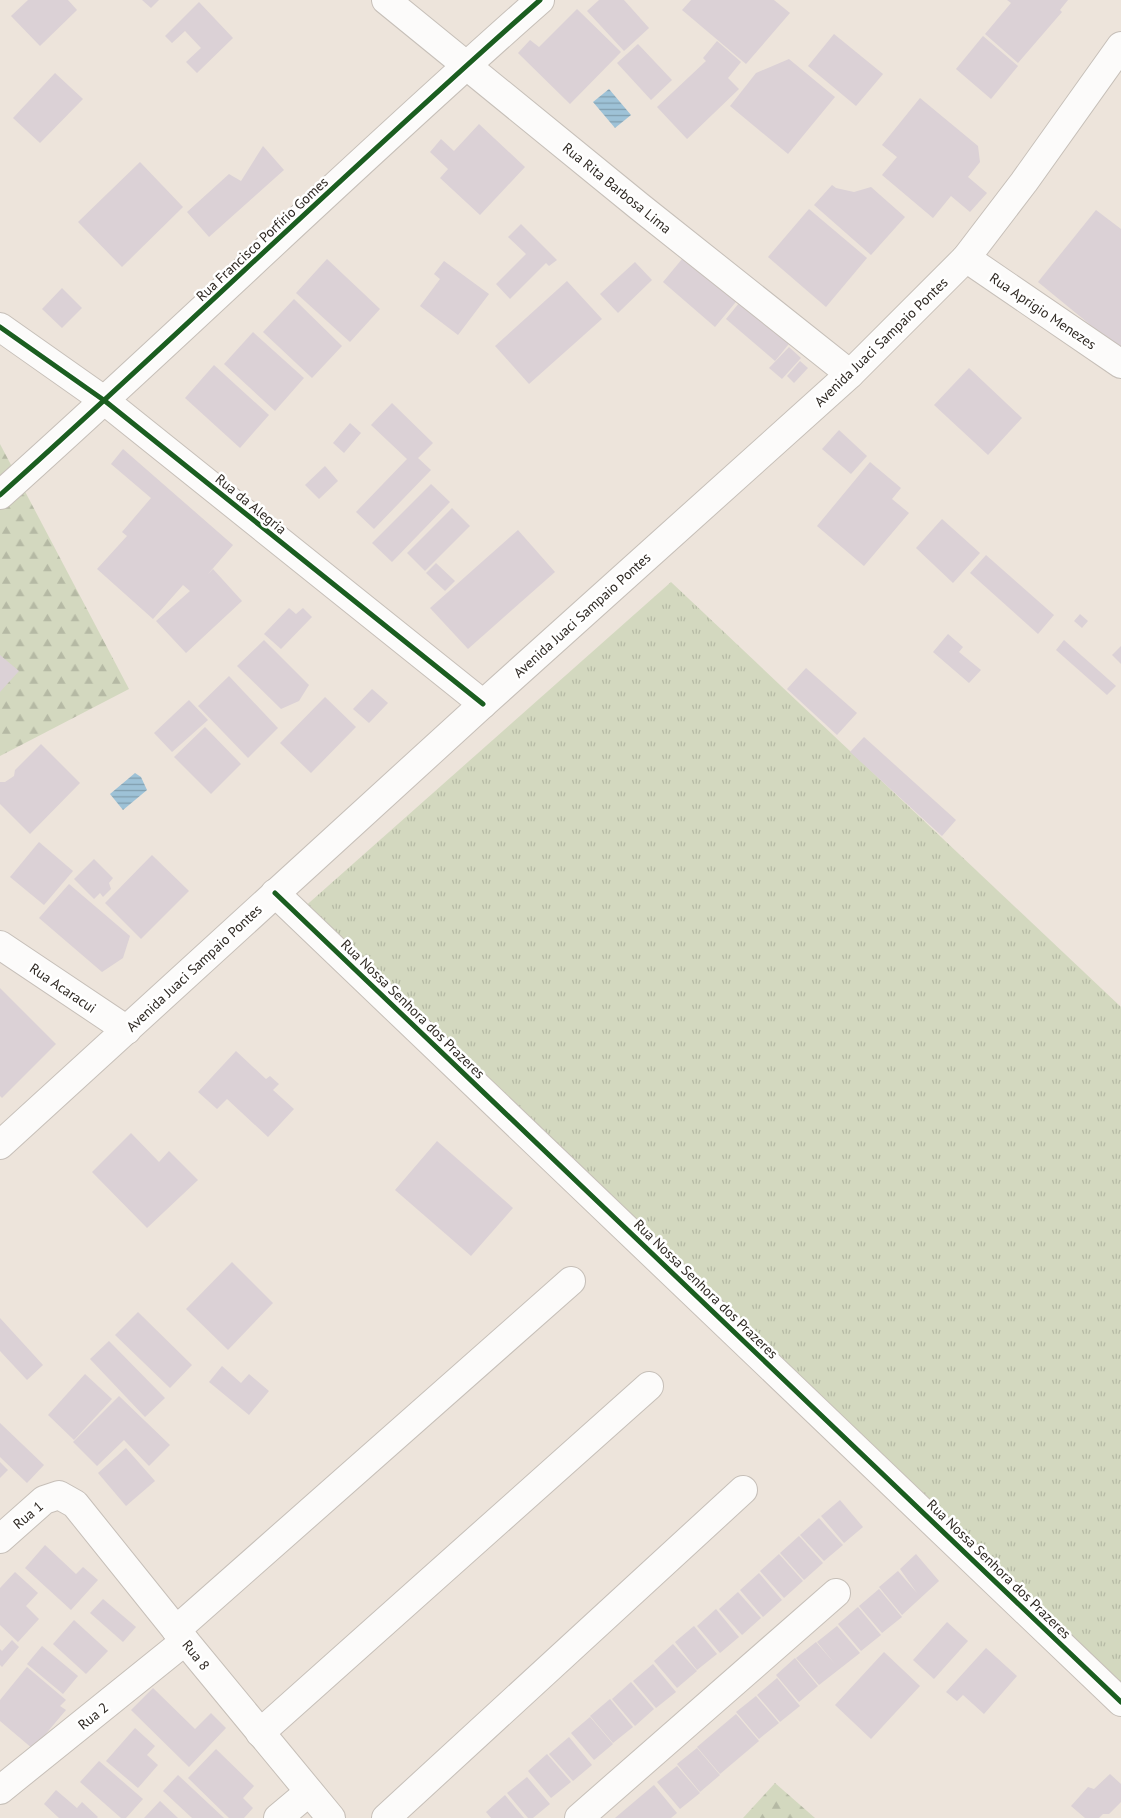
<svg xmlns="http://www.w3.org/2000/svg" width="1121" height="1818" font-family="'PT Sans',sans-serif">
	<defs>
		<pattern id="grass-tufts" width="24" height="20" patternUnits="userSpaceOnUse" patternTransform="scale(1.25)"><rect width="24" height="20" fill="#d3d8bf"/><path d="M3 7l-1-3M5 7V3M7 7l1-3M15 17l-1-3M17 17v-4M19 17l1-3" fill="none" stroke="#b5b9a4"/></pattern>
		<pattern id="forest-firs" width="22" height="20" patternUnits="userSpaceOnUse" patternTransform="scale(1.25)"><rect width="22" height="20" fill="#d3d8bf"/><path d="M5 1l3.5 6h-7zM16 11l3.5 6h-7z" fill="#b5b9a4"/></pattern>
		<pattern id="water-rules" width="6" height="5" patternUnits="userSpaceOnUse" patternTransform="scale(1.25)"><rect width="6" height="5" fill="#9ec2d7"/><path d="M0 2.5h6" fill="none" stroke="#819eae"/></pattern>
	</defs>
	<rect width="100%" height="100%" fill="#ede4db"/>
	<path fill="url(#grass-tufts)" d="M 671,582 L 1121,1007 L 1121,1698 L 301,910 Z"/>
	<g fill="url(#forest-firs)">
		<path d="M 0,444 L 129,689 L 0,756 Z"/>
		<path d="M 775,1783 L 815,1818 L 743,1818 Z"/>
	</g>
	<g fill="url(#water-rules)">
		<path d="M 609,89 L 631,115 L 615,128 L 593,102 Z"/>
		<path d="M 135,773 L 141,777 L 147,790 L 123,810 L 110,794 Z"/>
	</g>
	<g fill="#dbd1d6">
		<path d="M 28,0 L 68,0 L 77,10 L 40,46 L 11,16 Z"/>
		<path d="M 142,0 L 159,0 L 151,8 Z"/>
		<path d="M 599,0 L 624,0 L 649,28 L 624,51 L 587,11 Z"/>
		<path d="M 691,0 L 774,0 L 790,13 L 746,64 L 682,10 Z"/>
		<path d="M 1007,0 L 1068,0 L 1060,10 L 1062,12 L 1018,63 L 985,34 L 1011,3 Z"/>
		<path d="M 199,2 L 233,38 L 197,73 L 186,62 L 201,48 L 185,31 L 172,43 L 165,36 Z"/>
		<path d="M 577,9 L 621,52 L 570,104 L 518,53 L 530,40 L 539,47 Z"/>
		<path d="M 834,34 L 883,74 L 856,106 L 808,66 Z"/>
		<path d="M 983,36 L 1018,66 L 991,99 L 956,69 Z"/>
		<path d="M 717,41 L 741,62 L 728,78 L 739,89 L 687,139 L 657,107 L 706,61 L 703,58 Z"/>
		<path d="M 638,44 L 672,80 L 651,100 L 617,63 Z"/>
		<path d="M 789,59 L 835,97 L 788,154 L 730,106 L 756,73 Z"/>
		<path d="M 55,73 L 83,99 L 40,143 L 13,118 Z"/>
		<path d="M 920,98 L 978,146 L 980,162 L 968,177 L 987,193 L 970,212 L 951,196 L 933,218 L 882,175 L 897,157 L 882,145 Z"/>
		<path d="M 479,124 L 525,167 L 480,215 L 440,178 L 448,169 L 430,152 L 441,139 L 454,151 Z"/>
		<path d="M 263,146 L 284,170 L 209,237 L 187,212 L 229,174 L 241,181 Z"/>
		<path d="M 140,162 L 183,207 L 122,267 L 78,222 Z"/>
		<path d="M 832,185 L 836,188 L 854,192 L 871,187 L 905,217 L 871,255 L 814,205 Z"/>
		<path d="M 809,209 L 867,258 L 826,307 L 768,257 Z"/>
		<path d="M 1096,210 L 1121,229 L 1121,350 L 1038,282 Z"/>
		<path d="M 521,224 L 557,260 L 549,266 L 546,263 L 510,299 L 496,284 L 526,254 L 508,237 Z"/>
		<path d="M 687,253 L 740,297 L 715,327 L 663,282 Z"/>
		<path d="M 327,259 L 380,309 L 350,342 L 296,293 Z"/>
		<path d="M 444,261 L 489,294 L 458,335 L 420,306 L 440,279 L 434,274 Z"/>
		<path d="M 635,262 L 652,280 L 618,313 L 600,294 Z"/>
		<path d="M 567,281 L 602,319 L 529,384 L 495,346 Z"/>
		<path d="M 62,288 L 82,308 L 62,328 L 42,309 Z"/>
		<path d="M 744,297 L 793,339 L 775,361 L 726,319 Z"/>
		<path d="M 294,299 L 342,346 L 312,378 L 263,332 Z"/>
		<path d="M 253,332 L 304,378 L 275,411 L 224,364 Z"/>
		<path d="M 789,347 L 801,358 L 782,379 L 769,368 Z"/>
		<path d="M 800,361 L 808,368 L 794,383 L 787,376 Z"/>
		<path d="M 214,365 L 269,415 L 240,448 L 185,398 Z"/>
		<path d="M 969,368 L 1022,418 L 988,455 L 934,405 Z"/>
		<path d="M 392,403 L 433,443 L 418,458 L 431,470 L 374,529 L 356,512 L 407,459 L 371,425 Z"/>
		<path d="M 350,423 L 361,433 L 344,453 L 333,443 Z"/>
		<path d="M 839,430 L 867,456 L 851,474 L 822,449 Z"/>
		<path d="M 123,449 L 233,545 L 208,574 L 213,569 L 242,601 L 186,653 L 156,621 L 190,591 L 183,585 L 153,619 L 97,569 L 127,536 L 122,532 L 151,498 L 111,464 Z"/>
		<path d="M 870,462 L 901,488 L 892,499 L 909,513 L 864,566 L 817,526 Z"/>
		<path d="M 325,466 L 338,481 L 319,499 L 305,485 Z"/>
		<path d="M 431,484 L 450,502 L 392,562 L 372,543 Z"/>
		<path d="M 452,508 L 470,526 L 425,571 L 407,553 Z"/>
		<path d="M 942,519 L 980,553 L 953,583 L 916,548 Z"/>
		<path d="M 518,530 L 555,572 L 468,649 L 430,608 Z"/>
		<path d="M 986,555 L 1054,615 L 1038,634 L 970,573 Z"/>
		<path d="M 436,563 L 455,581 L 445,591 L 426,573 Z"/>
		<path d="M 289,608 L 296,614 L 303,608 L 312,617 L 281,649 L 264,634 Z"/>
		<path d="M 1080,614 L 1088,621 L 1082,628 L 1074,621 Z"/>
		<path d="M 948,634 L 963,647 L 959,652 L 981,670 L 969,683 L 933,652 Z"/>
		<path d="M 264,640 L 309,685 L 299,701 L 281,709 L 237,666 Z"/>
		<path d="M 1064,640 L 1116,686 L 1107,695 L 1056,650 Z"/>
		<path d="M 1121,646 L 1121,664 L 1112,655 Z"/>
		<path d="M 0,655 L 19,671 L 0,692 Z"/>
		<path d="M 806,668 L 857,713 L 837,735 L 787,689 Z"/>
		<path d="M 229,676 L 278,728 L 248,758 L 198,706 Z"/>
		<path d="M 372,689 L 388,703 L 369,723 L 353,709 Z"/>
		<path d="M 325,697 L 356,727 L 311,773 L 280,743 Z"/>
		<path d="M 189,700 L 208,720 L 172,752 L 154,733 Z"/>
		<path d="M 205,727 L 241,764 L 211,794 L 174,757 Z"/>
		<path d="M 864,737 L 956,820 L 942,836 L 850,752 Z"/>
		<path d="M 41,744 L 80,783 L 30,834 L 0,804 L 0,782 L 5,782 L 14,776 L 15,770 Z"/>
		<path d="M 39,842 L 73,871 L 44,905 L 10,877 Z"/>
		<path d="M 152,855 L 189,891 L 141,939 L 105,903 Z"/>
		<path d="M 94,859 L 113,878 L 109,883 L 111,889 L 103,897 L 100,893 L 94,899 L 74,879 Z"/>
		<path d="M 69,884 L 130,936 L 123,958 L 102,972 L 39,918 Z"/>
		<path d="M 0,988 L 56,1044 L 2,1098 L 0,1096 Z"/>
		<path d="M 236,1051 L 266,1079 L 270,1076 L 279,1084 L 273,1090 L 294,1109 L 268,1137 L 227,1099 L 217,1109 L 198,1092 Z"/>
		<path d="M 131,1133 L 159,1162 L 169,1151 L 198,1180 L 147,1228 L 92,1172 Z"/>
		<path d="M 437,1141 L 513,1208 L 471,1256 L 395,1190 Z"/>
		<path d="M 232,1262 L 273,1303 L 228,1350 L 186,1309 Z"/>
		<path d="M 138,1312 L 192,1365 L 170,1388 L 115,1335 Z"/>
		<path d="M 0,1318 L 43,1365 L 27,1380 L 0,1351 Z"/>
		<path d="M 109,1341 L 165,1398 L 145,1417 L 90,1359 Z"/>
		<path d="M 222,1366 L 241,1383 L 249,1374 L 269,1391 L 249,1415 L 209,1382 Z"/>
		<path d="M 85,1374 L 112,1399 L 74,1440 L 48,1415 Z"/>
		<path d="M 119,1396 L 170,1445 L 149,1466 L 124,1440 L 97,1466 L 73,1442 Z"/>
		<path d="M 0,1423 L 44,1465 L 27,1483 L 0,1457 Z"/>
		<path d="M 126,1448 L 155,1481 L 126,1506 L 98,1473 Z"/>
		<path d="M 0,1462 L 8,1470 L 0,1478 Z"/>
		<path d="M 840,1500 L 863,1527 L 844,1543 L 821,1516 Z"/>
		<path d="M 819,1518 L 843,1545 L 824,1561 L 800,1535 Z"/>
		<path d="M 799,1536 L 823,1563 L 804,1580 L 780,1553 Z"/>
		<path d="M 45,1545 L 76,1574 L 83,1567 L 98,1580 L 71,1610 L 25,1568 Z"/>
		<path d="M 779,1554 L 803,1581 L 784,1598 L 760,1571 Z"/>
		<path d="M 916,1554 L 939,1581 L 902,1615 L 879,1587 L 898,1571 L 917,1593 L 900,1569 Z"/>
		<path d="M 15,1572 L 38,1593 L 26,1606 L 39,1619 L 18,1642 L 0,1625 L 0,1588 Z"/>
		<path d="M 759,1573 L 782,1600 L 763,1617 L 740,1590 Z"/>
		<path d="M 879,1589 L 902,1617 L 882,1633 L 859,1606 Z"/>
		<path d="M 738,1592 L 761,1618 L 742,1635 L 719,1609 Z"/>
		<path d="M 103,1599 L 136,1627 L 123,1642 L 90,1613 Z"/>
		<path d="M 858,1607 L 881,1635 L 861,1651 L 838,1624 Z"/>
		<path d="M 716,1609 L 739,1637 L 720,1653 L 697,1626 Z"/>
		<path d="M 74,1620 L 108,1651 L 86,1674 L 53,1644 Z"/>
		<path d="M 947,1622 L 968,1641 L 934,1679 L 913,1660 Z"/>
		<path d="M 694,1626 L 717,1654 L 697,1670 L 675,1642 Z"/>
		<path d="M 837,1626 L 860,1653 L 819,1685 L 796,1658 L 816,1642 L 835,1664 L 817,1642 Z"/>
		<path d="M 12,1640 L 19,1647 L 2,1667 L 0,1665 L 0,1649 L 2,1651 Z"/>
		<path d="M 673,1644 L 697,1671 L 677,1688 L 654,1661 Z"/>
		<path d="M 42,1646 L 78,1676 L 63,1694 L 27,1664 Z"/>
		<path d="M 986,1648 L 1017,1676 L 984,1714 L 963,1695 L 957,1701 L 946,1692 Z"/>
		<path d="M 884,1652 L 920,1686 L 871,1739 L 835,1705 Z"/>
		<path d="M 795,1658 L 818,1686 L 799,1702 L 776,1675 Z"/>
		<path d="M 653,1664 L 676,1692 L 656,1708 L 633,1681 Z"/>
		<path d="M 27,1667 L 66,1700 L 60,1706 L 66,1710 L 33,1749 L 0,1721 L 0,1700 Z"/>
		<path d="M 777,1678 L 800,1706 L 780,1722 L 757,1695 Z"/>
		<path d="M 631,1682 L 654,1709 L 635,1726 L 612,1699 Z"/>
		<path d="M 153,1688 L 195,1729 L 211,1713 L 226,1728 L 189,1767 L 131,1710 Z"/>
		<path d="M 756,1696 L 779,1723 L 759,1739 L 736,1712 Z"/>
		<path d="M 610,1699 L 633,1727 L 613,1743 L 590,1716 Z"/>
		<path d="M 736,1714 L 759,1741 L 720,1774 L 697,1747 Z"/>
		<path d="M 590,1717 L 613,1744 L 594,1760 L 571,1733 Z"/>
		<path d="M 135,1728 L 155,1746 L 147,1755 L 158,1765 L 138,1788 L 106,1761 Z"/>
		<path d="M 569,1737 L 592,1765 L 573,1781 L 549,1754 Z"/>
		<path d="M 697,1748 L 720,1775 L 700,1792 L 677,1764 Z"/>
		<path d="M 216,1749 L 254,1786 L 243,1798 L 253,1808 L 244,1818 L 229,1818 L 188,1778 Z"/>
		<path d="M 547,1754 L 571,1782 L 551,1798 L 528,1771 Z"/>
		<path d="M 99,1761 L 143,1799 L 126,1818 L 121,1818 L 80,1782 Z"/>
		<path d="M 677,1766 L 700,1793 L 680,1809 L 657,1782 Z"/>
		<path d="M 1110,1774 L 1121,1784 L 1121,1802 L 1109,1814 L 1103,1814 L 1099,1818 L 1085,1818 L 1071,1806 L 1088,1787 L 1094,1789 Z"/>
		<path d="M 178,1775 L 224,1818 L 192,1818 L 163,1791 Z"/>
		<path d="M 527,1777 L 550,1804 L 533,1818 L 528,1818 L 507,1793 Z"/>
		<path d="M 654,1785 L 677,1813 L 671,1818 L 615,1818 Z"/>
		<path d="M 56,1790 L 77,1808 L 82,1802 L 98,1817 L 97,1818 L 59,1818 L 44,1804 Z"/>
		<path d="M 505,1795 L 524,1818 L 491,1818 L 486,1812 Z"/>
		<path d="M 160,1801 L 178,1818 L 144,1818 Z"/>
	</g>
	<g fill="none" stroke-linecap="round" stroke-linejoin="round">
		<g stroke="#c6bfb8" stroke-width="30">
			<g id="street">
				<path d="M 386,0 L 640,207 L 850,374"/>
				<path d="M 966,258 L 1121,364"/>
				<path d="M 0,327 L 105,401 L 483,704"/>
				<path d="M 0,495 C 182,332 357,161 540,0"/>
				<path d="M 275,893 L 1121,1702"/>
				<path d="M 0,945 L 127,1030"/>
				<path d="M 0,1539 L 44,1500 L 59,1495 L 75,1504 L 185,1641 L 331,1818"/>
				<path d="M 176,1630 L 571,1281"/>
				<path d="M 260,1733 L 649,1386"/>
				<path d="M 0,1790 L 185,1641"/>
				<path d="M 278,1818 L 309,1792"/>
				<path d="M 386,1818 L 743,1490"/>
				<path d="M 579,1818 L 836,1593"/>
			</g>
		</g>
		<g stroke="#c6bfb8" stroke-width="30">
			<path id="secondary" d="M 0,1145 L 483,704 L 850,374 L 966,258 L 1024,182 L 1121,46"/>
		</g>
		<use href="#street" stroke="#fcfbfa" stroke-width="28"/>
		<use href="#secondary" stroke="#fcfbfa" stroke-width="28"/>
		<g stroke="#fff" stroke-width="8">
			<g id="cycleway">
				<path d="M 0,327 L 105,401 L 483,704"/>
				<path d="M 0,495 C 182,332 357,161 540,0"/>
				<path d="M 275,893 L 1121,1702"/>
			</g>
		</g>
		<use href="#cycleway" stroke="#1b5e20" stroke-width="5"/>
	</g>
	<g text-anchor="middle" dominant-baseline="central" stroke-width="5" stroke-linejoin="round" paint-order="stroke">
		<g font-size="14" fill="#2e2822" stroke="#fff">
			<text transform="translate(617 188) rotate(39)">Rua Rita Barbosa Lima</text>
			<text transform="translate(262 239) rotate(-43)">Rua Francisco Porfírio Gomes</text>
			<text transform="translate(1043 311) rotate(34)">Rua Aprigio Menezes</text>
			<text transform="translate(881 342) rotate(-44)">Avenida Juaci Sampaio Pontes</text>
			<text transform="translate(251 504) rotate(39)">Rua da Alegria</text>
			<text transform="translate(582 615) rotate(-42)">Avenida Juaci Sampaio Pontes</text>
			<text transform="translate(194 968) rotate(-43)">Avenida Juaci Sampaio Pontes</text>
			<text transform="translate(63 988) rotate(34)">Rua Acaracui</text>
			<text transform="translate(413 1009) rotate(44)">Rua Nossa Senhora dos Prazeres</text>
			<text transform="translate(706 1289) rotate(44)">Rua Nossa Senhora dos Prazeres</text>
			<text transform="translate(28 1515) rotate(-40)">Rua 1</text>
			<text transform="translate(999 1569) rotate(44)">Rua Nossa Senhora dos Prazeres</text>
			<text transform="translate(196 1655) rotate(51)">Rua 8</text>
			<text transform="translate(93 1716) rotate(-39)">Rua 2</text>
		</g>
	</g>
</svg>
